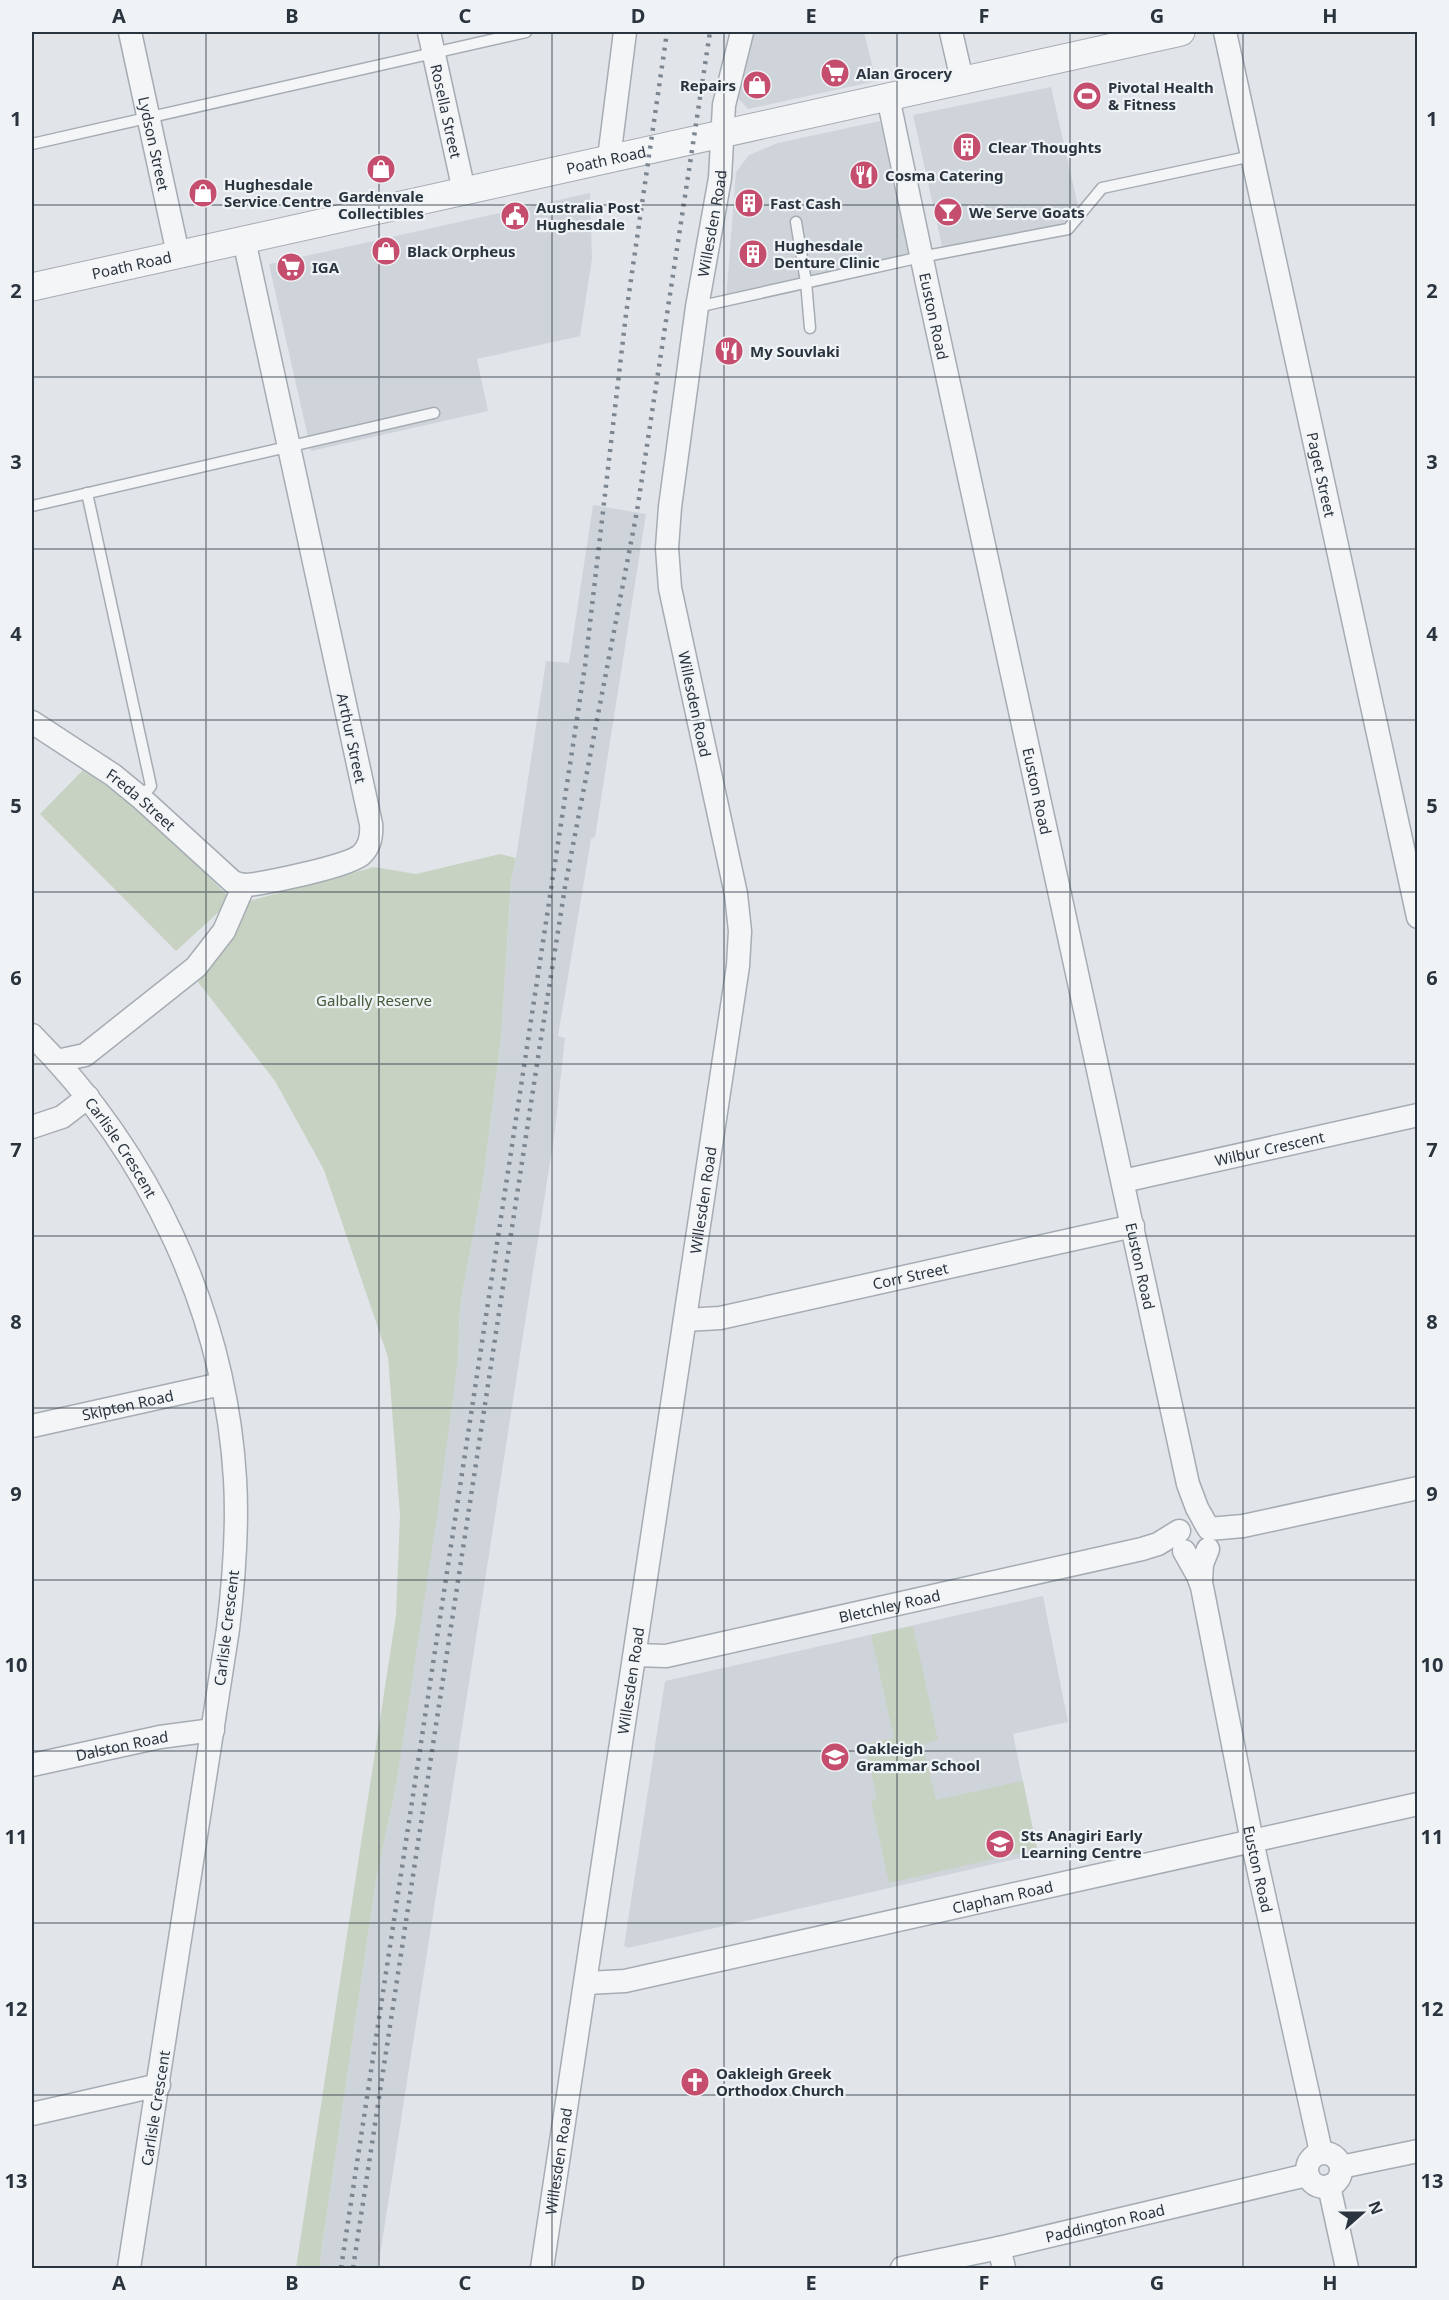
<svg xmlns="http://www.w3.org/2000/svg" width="1449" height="2300" font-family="'Noto Sans',sans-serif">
	<rect width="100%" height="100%" fill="#e1e5e9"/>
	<g fill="#cfd4da">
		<path d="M 748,32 L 864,32 L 876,81 L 748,109 L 733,93 Z"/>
		<path d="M 1051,87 L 1082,224 L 944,255 L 913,115 Z"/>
		<path d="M 880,121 L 910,257 L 726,300 L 736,172 L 749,155 L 778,143 Z"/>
		<path d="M 590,193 L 592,259 L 580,336 L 477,359 L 488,411 L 311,451 L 269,264 Z"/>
		<path d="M 593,505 L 646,514 L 595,837 L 591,839 L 558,1036 L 565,1038 L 555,1130 L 378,2268 L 322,2268 L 320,2260 L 376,1881 L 396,1786 L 458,1361 L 460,1306 L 483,1182 L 501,1038 L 511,880 L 516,858 L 546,661 L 569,663 Z"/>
		<path d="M 1043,1596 L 1068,1722 L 1013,1734 L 1038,1854 L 628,1948 L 624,1946 L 665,1681 Z"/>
	</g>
	<g fill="#c8d2c3">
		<path d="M 84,769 L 156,824 L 232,900 L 176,951 L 40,814 Z"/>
		<path d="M 500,854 L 516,858 L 511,880 L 501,1038 L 483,1182 L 460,1306 L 458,1361 L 437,1516 L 396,1786 L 376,1881 L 320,2260 L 322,2268 L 296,2268 L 396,1615 L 400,1515 L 388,1357 L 324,1170 L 275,1081 L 198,982 L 249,901 L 374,867 L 416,874 Z"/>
		<path d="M 913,1626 L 938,1740 L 923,1744 L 936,1800 L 1023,1781 L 1037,1849 L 889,1883 L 871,1801 L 877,1799 L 865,1744 L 894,1738 L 871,1635 Z"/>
	</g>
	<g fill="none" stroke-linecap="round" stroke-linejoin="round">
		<g stroke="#a6acb3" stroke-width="13">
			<g id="service">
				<path d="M 32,144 L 526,32"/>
				<path d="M 796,222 L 806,282 L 810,328"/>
				<path d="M 697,307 L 921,257 L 1068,229 L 1102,188 L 1252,156"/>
				<path d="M 87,493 L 151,786 L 141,798"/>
				<path d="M 32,506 L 434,413"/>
			</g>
		</g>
		<g stroke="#a6acb3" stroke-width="25">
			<g id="minor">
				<path id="s1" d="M 130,32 L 178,254"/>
				<path id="s2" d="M 429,32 L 464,191"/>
				<path d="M 951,32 L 962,80"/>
				<path id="s3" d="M 1225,32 L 1418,917"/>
				<path id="s4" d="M 888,97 L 927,283 L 1188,1484 L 1197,1508 L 1207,1526"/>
				<path d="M 609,158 L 625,32"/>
				<path id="s5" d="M 32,722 L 113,775 L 141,798 L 233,882 C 238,884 242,885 247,885 C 265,883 352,866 362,854 C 370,846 372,835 371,824 L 244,240"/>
				<path id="s6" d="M 32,1035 C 150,1153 225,1312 235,1479 C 238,1529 234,1579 228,1629 L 129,2268"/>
				<path d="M 57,1061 L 85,1055 L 196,967 L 224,931 L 244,885"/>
				<path d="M 32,1127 L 62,1117 L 88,1097"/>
				<path id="s7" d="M 1123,1181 L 1418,1115"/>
				<path id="s8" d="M 685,1320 L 720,1318 L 1133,1226"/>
				<path id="s9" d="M 32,1426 L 221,1384"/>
				<path d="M 1209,1529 L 1243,1526 L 1418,1488"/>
				<path id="s10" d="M 1184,1551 L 1198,1576 L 1202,1587 L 1252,1841 L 1321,2152"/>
				<path d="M 1201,1582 L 1202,1564 L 1208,1549"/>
				<path id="s11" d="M 635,1655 L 666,1656 L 1142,1549 L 1158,1544 L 1179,1531"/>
				<path id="s12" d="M 32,1765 L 160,1737 L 213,1730"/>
				<path id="s13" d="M 586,1983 L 625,1981 L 1418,1804"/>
				<path d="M 32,2114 L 159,2085"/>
				<circle cx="1324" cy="2170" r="17"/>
				<path d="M 1341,2167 L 1418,2151"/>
				<path d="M 1329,2186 L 1347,2268"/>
				<path d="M 999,2248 L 1004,2268"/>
				<path id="s14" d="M 542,2268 L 738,966 L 740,931 L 736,894 L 670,588 L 667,548 L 670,507 L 697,307 L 720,178 L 724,105 L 742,32"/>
				<path id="s15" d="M 902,2268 L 999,2248 L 1307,2175"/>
			</g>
		</g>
		<g stroke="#a6acb3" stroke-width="29">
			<g id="tertiary">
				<path id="s16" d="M 32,287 L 1181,32"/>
			</g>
		</g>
		<use href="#service" stroke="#f3f5f7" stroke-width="10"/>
		<use href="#minor" stroke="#f3f5f7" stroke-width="22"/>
		<use href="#tertiary" stroke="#f3f5f7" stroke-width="27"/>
		<g stroke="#7b8691" stroke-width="4.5" stroke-dasharray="3 6" stroke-linecap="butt">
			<path d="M 341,2268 L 585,666 L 626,314 L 667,32"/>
			<path d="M 353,2268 L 539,1051 L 565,887 L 637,511 L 710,32"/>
		</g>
	</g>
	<path fill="none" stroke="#2a343f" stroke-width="1.5" stroke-opacity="0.55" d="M 206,32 L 206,2268M 379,32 L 379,2268M 552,32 L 552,2268M 724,32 L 724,2268M 897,32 L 897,2268M 1070,32 L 1070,2268M 1243,32 L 1243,2268M 32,205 L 1418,205M 32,377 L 1418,377M 32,549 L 1418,549M 32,720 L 1418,720M 32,892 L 1418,892M 32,1064 L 1418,1064M 32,1236 L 1418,1236M 32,1408 L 1418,1408M 32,1580 L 1418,1580M 32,1751 L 1418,1751M 32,1923 L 1418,1923M 32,2095 L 1418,2095"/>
	<defs>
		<g id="supermarket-disc" transform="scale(1.5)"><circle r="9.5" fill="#c54e6e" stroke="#f0f3f6"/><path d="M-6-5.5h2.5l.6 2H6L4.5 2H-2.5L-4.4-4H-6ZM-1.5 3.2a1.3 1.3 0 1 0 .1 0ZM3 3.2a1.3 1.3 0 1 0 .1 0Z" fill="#fff"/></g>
		<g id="shop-disc" transform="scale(1.5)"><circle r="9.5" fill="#c54e6e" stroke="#f0f3f6"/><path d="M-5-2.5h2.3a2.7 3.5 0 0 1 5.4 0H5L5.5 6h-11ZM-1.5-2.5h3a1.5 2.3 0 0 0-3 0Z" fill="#fff"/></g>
		<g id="stadium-disc" transform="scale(1.5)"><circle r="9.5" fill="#c54e6e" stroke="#f0f3f6"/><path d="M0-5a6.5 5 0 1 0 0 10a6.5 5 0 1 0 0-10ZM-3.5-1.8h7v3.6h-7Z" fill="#fff"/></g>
		<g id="building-disc" transform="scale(1.5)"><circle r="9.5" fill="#c54e6e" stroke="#f0f3f6"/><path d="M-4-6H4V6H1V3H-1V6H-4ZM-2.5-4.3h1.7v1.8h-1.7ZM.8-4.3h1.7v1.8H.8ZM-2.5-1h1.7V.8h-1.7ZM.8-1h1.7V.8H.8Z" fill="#fff"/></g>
		<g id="restaurant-disc" transform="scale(1.5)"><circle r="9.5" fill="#c54e6e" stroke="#f0f3f6"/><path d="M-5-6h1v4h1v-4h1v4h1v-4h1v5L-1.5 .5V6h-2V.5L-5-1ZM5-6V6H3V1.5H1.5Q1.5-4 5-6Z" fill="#fff"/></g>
		<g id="bar-disc" transform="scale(1.5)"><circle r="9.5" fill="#c54e6e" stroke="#f0f3f6"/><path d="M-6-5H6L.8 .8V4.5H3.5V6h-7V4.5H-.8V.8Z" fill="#fff"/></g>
		<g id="civic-disc" transform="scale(1.5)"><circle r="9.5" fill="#c54e6e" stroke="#f0f3f6"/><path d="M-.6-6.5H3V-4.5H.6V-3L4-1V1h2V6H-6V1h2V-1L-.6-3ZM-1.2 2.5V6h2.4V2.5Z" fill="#fff"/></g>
		<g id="school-disc" transform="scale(1.5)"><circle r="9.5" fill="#c54e6e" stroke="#f0f3f6"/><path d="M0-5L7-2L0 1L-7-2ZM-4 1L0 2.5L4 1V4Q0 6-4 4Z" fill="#fff"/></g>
		<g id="church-disc" transform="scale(1.5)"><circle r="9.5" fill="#c54e6e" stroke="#f0f3f6"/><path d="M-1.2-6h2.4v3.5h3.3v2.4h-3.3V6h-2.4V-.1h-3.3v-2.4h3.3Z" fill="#fff"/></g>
	</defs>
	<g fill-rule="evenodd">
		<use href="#supermarket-disc" x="835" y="73"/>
		<use href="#shop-disc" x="757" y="85"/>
		<use href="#stadium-disc" x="1087" y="96"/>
		<use href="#building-disc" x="967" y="147"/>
		<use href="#shop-disc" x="381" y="169"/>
		<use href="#restaurant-disc" x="864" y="175"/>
		<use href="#shop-disc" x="203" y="193"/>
		<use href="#building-disc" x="749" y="203"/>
		<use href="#bar-disc" x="948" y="212"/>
		<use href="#civic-disc" x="515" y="216"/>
		<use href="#shop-disc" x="386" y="251"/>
		<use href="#building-disc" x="753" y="254"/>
		<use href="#supermarket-disc" x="291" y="267"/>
		<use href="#restaurant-disc" x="729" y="351"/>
		<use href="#school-disc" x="835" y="1757"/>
		<use href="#school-disc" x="1000" y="1844"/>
		<use href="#church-disc" x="695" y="2082"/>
	</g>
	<g text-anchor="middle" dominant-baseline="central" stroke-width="4.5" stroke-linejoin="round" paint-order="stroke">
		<g font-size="15" font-weight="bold" fill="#2a343f" stroke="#f0f3f6" text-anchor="start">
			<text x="856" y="73">Alan Grocery</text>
			<text x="736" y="85" text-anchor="end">Repairs</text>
			<text x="1108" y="87">Pivotal Health<tspan x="1108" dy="17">&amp; Fitness</tspan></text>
			<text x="988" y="147">Clear Thoughts</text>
			<text x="885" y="175">Cosma Catering</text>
			<text x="224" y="184">Hughesdale<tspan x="224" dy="17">Service Centre</tspan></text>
			<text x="381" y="196" text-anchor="middle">Gardenvale<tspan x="381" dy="17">Collectibles</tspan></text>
			<text x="770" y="203">Fast Cash</text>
			<text x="536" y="207">Australia Post<tspan x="536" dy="17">Hughesdale</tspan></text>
			<text x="969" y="212">We Serve Goats</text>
			<text x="774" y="245">Hughesdale<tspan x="774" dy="17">Denture Clinic</tspan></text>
			<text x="407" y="251">Black Orpheus</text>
			<text x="312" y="267">IGA</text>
			<text x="750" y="351">My Souvlaki</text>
			<text x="856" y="1748">Oakleigh<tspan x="856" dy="17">Grammar School</tspan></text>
			<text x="1021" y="1835">Sts Anagiri Early<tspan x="1021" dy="17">Learning Centre</tspan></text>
			<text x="716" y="2073">Oakleigh Greek<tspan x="716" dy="17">Orthodox Church</tspan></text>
		</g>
		<g font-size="15" fill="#2a343f" stroke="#f0f3f6">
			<text stroke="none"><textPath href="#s2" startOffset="81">Rosella Street</textPath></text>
			<text stroke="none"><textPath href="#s1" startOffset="114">Lydson Street</textPath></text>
			<text stroke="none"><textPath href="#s16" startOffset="588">Poath Road</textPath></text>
			<text stroke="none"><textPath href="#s14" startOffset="2070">Willesden Road</textPath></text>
			<text stroke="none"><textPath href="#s16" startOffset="102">Poath Road</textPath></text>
			<text stroke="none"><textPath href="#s4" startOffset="224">Euston Road</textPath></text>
			<text stroke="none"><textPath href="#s3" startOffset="453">Paget Street</textPath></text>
			<text transform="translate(695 704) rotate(78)">Willesden Road</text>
			<text transform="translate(352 738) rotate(78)">Arthur Street</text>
			<text stroke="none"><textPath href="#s4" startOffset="710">Euston Road</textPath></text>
			<text stroke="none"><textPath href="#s5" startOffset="134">Freda Street</textPath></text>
			<text stroke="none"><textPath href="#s6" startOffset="144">Carlisle Crescent</textPath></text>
			<text stroke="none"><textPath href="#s7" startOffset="150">Wilbur Crescent</textPath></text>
			<text stroke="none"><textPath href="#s14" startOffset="1080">Willesden Road</textPath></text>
			<text stroke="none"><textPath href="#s4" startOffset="1196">Euston Road</textPath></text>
			<text stroke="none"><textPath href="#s8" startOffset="230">Corr Street</textPath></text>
			<text stroke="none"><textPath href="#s9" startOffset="98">Skipton Road</textPath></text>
			<text stroke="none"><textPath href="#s11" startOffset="260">Bletchley Road</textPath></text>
			<text transform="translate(226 1628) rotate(-83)">Carlisle Crescent</text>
			<text stroke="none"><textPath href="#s14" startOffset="594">Willesden Road</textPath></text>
			<text stroke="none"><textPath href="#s12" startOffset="92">Dalston Road</textPath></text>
			<text stroke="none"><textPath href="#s10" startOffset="328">Euston Road</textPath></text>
			<text stroke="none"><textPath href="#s13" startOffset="426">Clapham Road</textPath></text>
			<text transform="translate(155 2108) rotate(-81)">Carlisle Crescent</text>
			<text stroke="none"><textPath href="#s14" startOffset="108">Willesden Road</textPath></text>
			<text stroke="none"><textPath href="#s15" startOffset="208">Paddington Road</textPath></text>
		</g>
		<g font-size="15" fill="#435a39" stroke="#f0f3f6">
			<text x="374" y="1000">Galbally Reserve</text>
		</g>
	</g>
	<rect width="1449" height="2300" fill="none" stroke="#f0f3f6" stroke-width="66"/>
	<g transform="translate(1362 2213) rotate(69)" stroke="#f0f3f6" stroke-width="4.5" paint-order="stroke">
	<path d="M0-4.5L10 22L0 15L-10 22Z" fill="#2a343f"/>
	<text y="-9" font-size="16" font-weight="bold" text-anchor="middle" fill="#2a343f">N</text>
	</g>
	<rect x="33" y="33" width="1383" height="2234" fill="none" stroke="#2a343f" stroke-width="2"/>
	<g font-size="20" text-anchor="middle" font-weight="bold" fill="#2a343f">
		<text x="119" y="23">A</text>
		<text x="292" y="23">B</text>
		<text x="465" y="23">C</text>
		<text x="638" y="23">D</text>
		<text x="811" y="23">E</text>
		<text x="984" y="23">F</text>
		<text x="1157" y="23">G</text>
		<text x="1330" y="23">H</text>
		<text x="16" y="126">1</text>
		<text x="1432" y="126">1</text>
		<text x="16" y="298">2</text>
		<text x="1432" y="298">2</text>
		<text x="16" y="469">3</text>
		<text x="1432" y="469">3</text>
		<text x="16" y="641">4</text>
		<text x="1432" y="641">4</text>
		<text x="16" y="813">5</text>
		<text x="1432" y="813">5</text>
		<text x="16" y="985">6</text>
		<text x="1432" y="985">6</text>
		<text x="16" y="1157">7</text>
		<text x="1432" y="1157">7</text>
		<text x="16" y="1329">8</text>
		<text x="1432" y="1329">8</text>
		<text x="16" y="1501">9</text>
		<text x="1432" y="1501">9</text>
		<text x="16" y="1672">10</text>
		<text x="1432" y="1672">10</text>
		<text x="16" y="1844">11</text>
		<text x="1432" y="1844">11</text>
		<text x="16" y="2016">12</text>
		<text x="1432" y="2016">12</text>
		<text x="16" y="2188">13</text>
		<text x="1432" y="2188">13</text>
		<text x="119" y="2290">A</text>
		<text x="292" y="2290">B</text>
		<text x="465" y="2290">C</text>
		<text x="638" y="2290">D</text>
		<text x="811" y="2290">E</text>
		<text x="984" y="2290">F</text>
		<text x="1157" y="2290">G</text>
		<text x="1330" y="2290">H</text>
	</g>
</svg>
